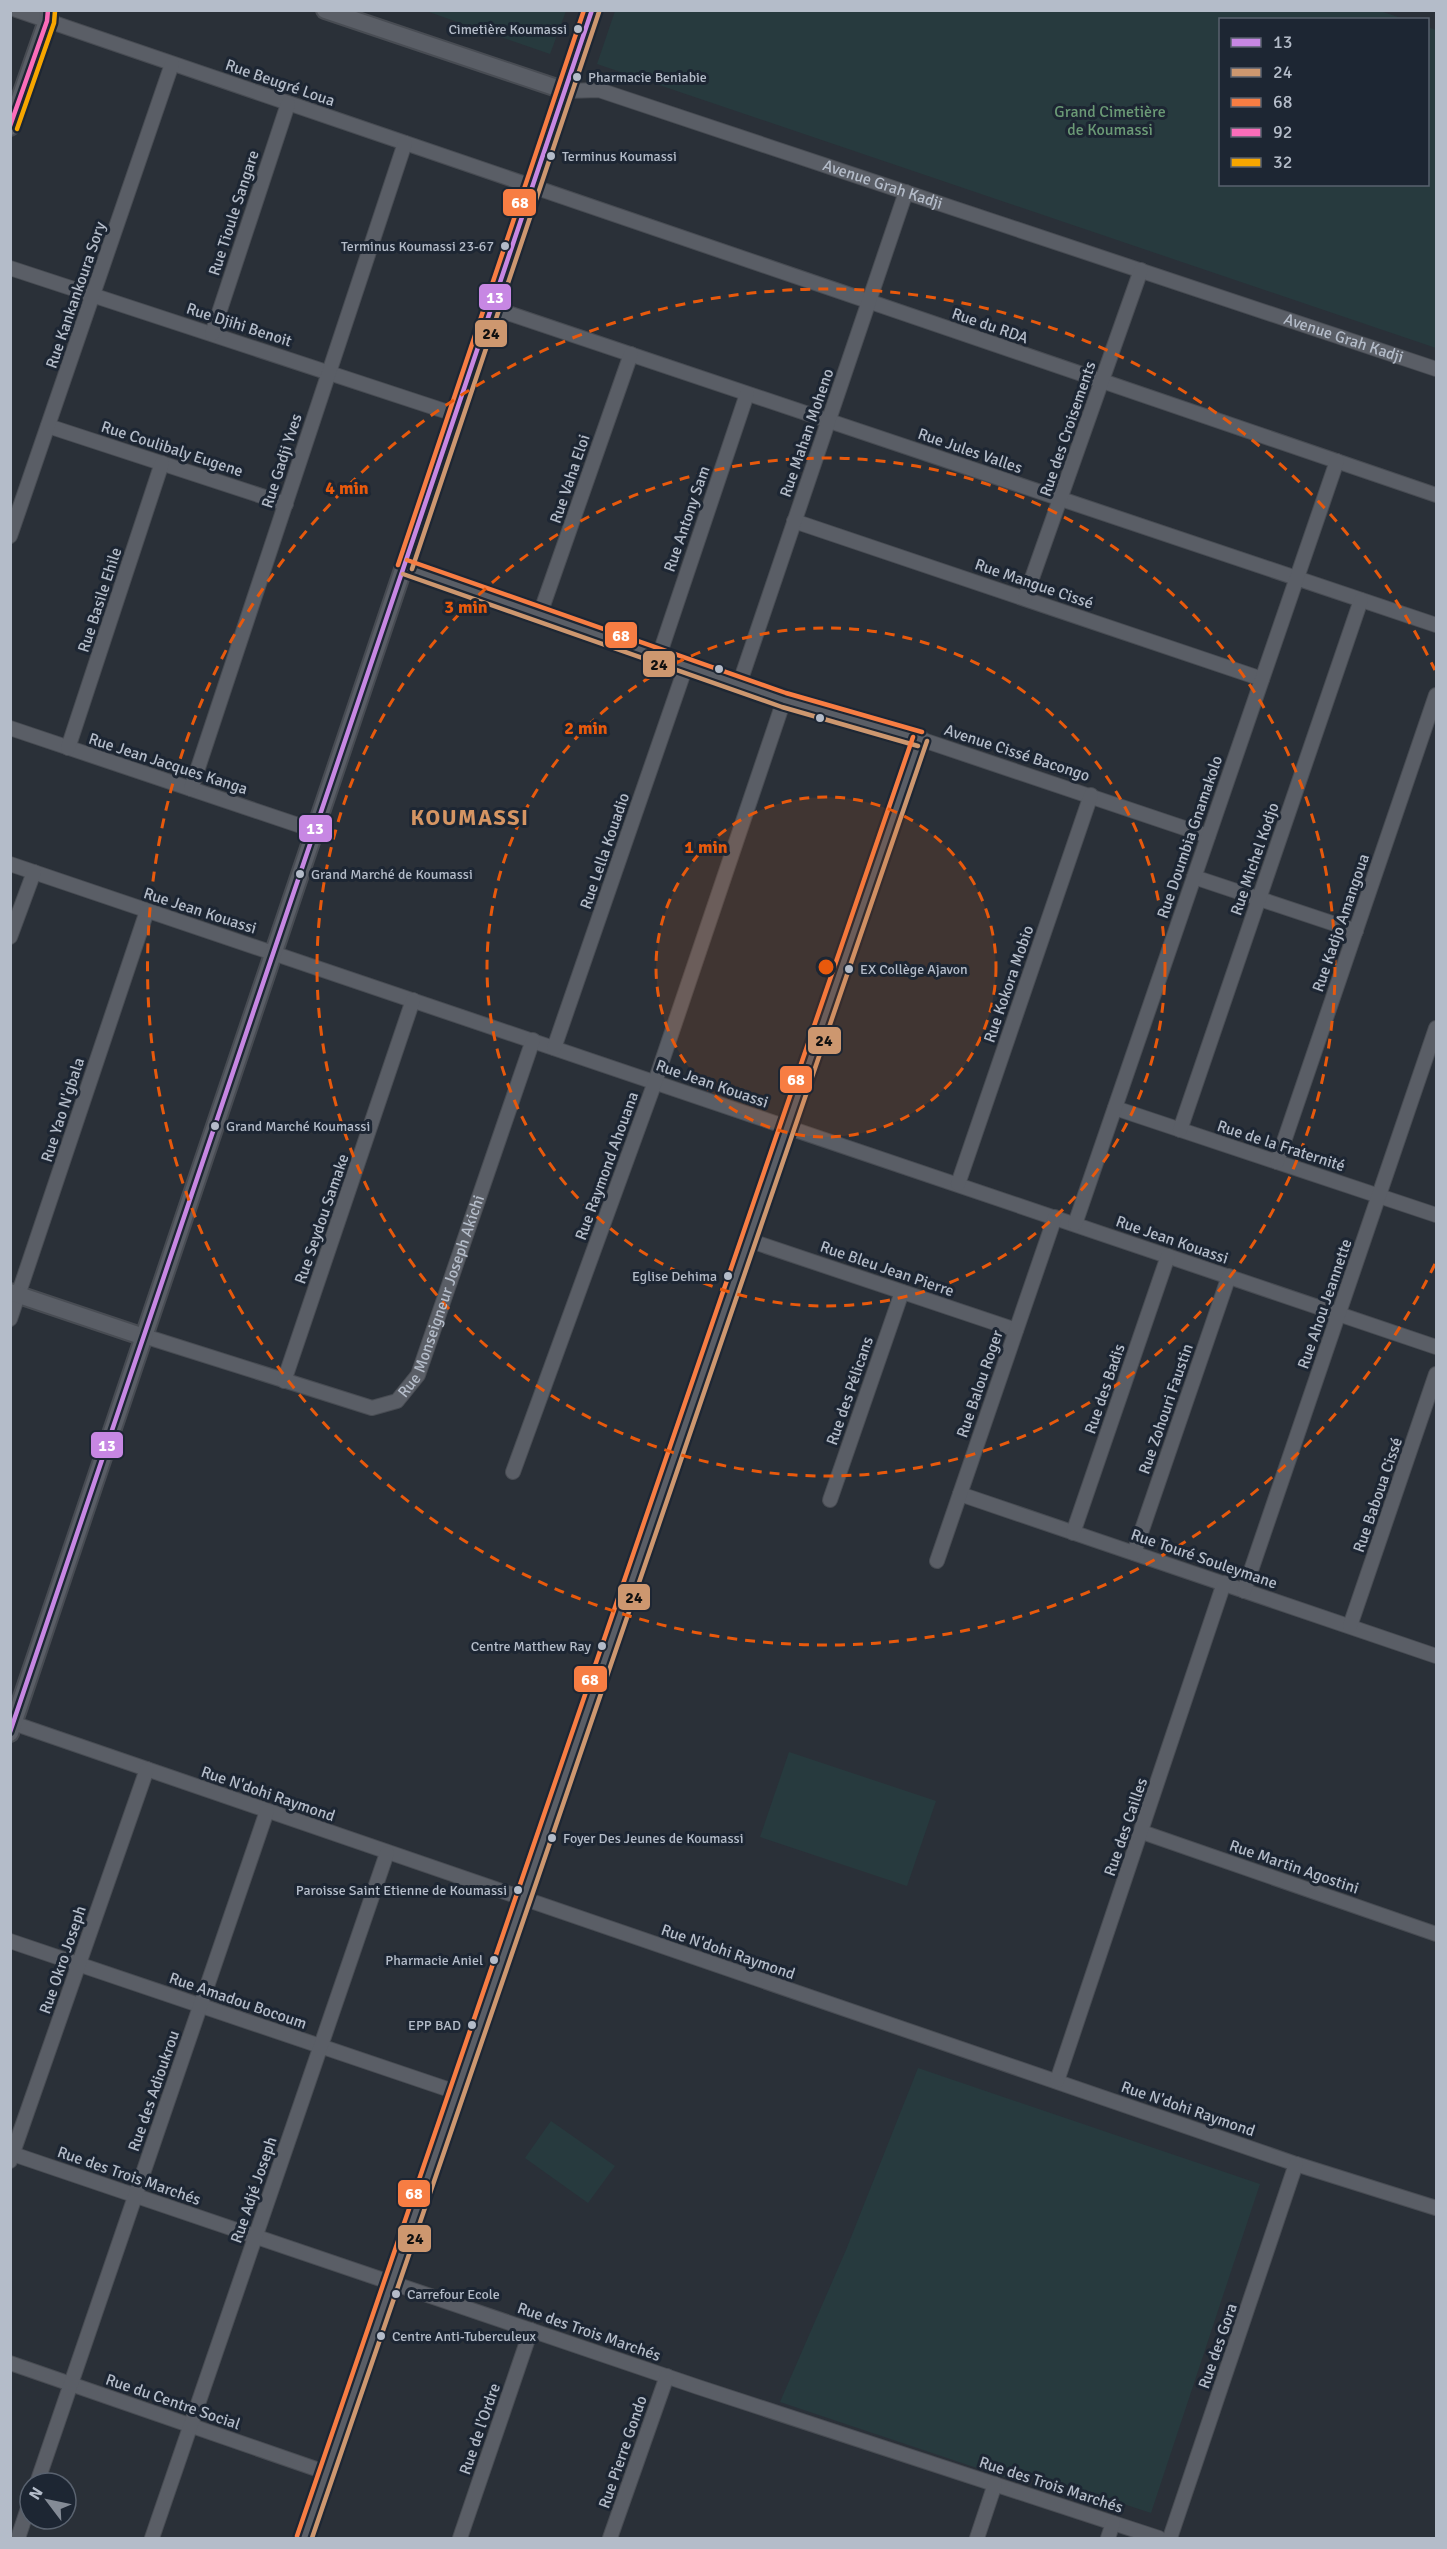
<svg xmlns="http://www.w3.org/2000/svg" width="1447" height="2549" font-family="Signika,sans-serif">
	<rect width="100%" height="100%" fill="#2a3038"/>
	<g fill="#273a3e">
		<path d="M 426,11 L 566,11 L 550,54 Z"/>
		<path d="M 615,11 L 1377,10 L 1404,19 L 1220,20 L 1220,184 L 1428,184 L 1428,27 L 1436,30 L 1436,348 L 597,64 Z"/>
		<path d="M 789,1752 L 936,1801 L 907,1886 L 760,1837 Z"/>
		<path d="M 918,2068 L 1260,2184 L 1151,2513 L 1023,2471 L 1019,2482 L 780,2402 L 846,2250 Z"/>
		<path d="M 551,2121 L 615,2166 L 588,2203 L 525,2158 Z"/>
	</g>
	<g fill="none" stroke-linecap="round" stroke-linejoin="round">
		<g stroke="#484c53" stroke-width="16">
			<g id="minor">
				<path d="M 16,10 L 1436,495"/>
				<path id="s1" d="M 566,91 L 599,90 L 1436,369"/>
				<path d="M 10,268 L 457,415"/>
				<path d="M 493,308 L 1436,625"/>
				<path d="M 212,334 L 288,104"/>
				<path d="M 48,426 L 286,504"/>
				<path d="M 794,521 L 1262,679"/>
				<path d="M 10,536 L 172,64"/>
				<path d="M 405,567 L 784,700 L 920,739 L 1208,836"/>
				<path d="M 1025,598 L 1141,270"/>
				<path d="M 540,614 L 631,354"/>
				<path d="M 659,656 L 747,394"/>
				<path d="M 739,685 L 906,192"/>
				<path d="M 10,728 L 316,831"/>
				<path d="M 68,748 L 162,463"/>
				<path d="M 191,789 L 405,143"/>
				<path d="M 10,864 L 1436,1347"/>
				<path d="M 1194,877 L 1356,931"/>
				<path d="M 10,937 L 34,872"/>
				<path d="M 554,1048 L 686,666"/>
				<path d="M 1115,1108 L 1436,1215"/>
				<path d="M 1180,1130 L 1361,600"/>
				<path d="M 1277,1162 L 1436,695"/>
				<path d="M 958,1184 L 1091,795"/>
				<path d="M 1075,1224 L 1337,461"/>
				<path d="M 748,1240 L 1016,1330"/>
				<path d="M 10,1319 L 147,911"/>
				<path id="s2" d="M 144,1336 L 372,1408 L 397,1401 L 418,1375 L 533,1040"/>
				<path d="M 284,1381 L 413,1000"/>
				<path d="M 513,1472 L 655,1082 L 784,700"/>
				<path d="M 960,1494 L 1436,1656"/>
				<path d="M 830,1500 L 902,1292"/>
				<path d="M 1073,1533 L 1168,1256"/>
				<path d="M 1134,1553 L 1229,1276"/>
				<path d="M 937,1561 L 1055,1217"/>
				<path d="M 1244,1591 L 1436,1028"/>
				<path d="M 1350,1626 L 1436,1374"/>
				<path d="M 10,1722 L 1296,2164 L 1436,2208"/>
				<path d="M 1142,1832 L 1436,1934"/>
				<path d="M 10,1941 L 456,2092"/>
				<path d="M 1057,2081 L 1224,1583"/>
				<path d="M 10,2153 L 698,2387 L 1159,2538"/>
				<path d="M 10,2161 L 147,1769"/>
				<path d="M 10,2363 L 325,2472"/>
				<path d="M 37,2483 L 267,1811"/>
				<path d="M 18,2538 L 30,2502"/>
				<path d="M 152,2538 L 387,1853"/>
				<path d="M 460,2538 L 531,2330"/>
				<path d="M 610,2538 L 667,2376"/>
				<path d="M 977,2538 L 995,2484"/>
				<path d="M 1108,2538 L 1113,2523"/>
				<path d="M 1170,2538 L 1296,2164"/>
			</g>
		</g>
		<g stroke="#484c53" stroke-width="20">
			<g id="tertiary">
				<path d="M 325,10 L 566,91"/>
				<path d="M 10,127 L 47,21 L 48,10"/>
				<path d="M 10,1292 L 144,1337"/>
				<path d="M 10,1733 L 592,10"/>
				<path d="M 304,2538 L 920,739"/>
			</g>
		</g>
		<use href="#minor" stroke="#5a5e66" stroke-width="14"/>
		<use href="#tertiary" stroke="#5a5e66" stroke-width="16"/>
		<g stroke="#1d2633" stroke-width="9">
			<path id="bus-1" d="M 10,1732 L 592,10"/>
		</g>
		<g stroke="#1d2633" stroke-width="9">
			<g id="bus-2">
				<path d="M 412,569 L 599,12"/>
				<path d="M 403,574 L 782,707 L 918,746"/>
				<path d="M 312,2538 L 927,741"/>
			</g>
		</g>
		<g stroke="#1d2633" stroke-width="9">
			<g id="bus-3">
				<path d="M 407,560 L 786,693 L 922,732"/>
				<path d="M 398,565 L 584,10"/>
				<path d="M 297,2536 L 913,737"/>
			</g>
		</g>
		<g stroke="#1d2633" stroke-width="9">
			<path id="bus-4" d="M 10,126 L 47,21 L 48,10"/>
		</g>
		<g stroke="#1d2633" stroke-width="9">
			<path id="bus-5" d="M 17,129 L 54,23 L 55,11"/>
		</g>
		<use href="#bus-1" stroke="#c787e3" stroke-width="4.5"/>
		<use href="#bus-2" stroke="#cd976f" stroke-width="4.5"/>
		<use href="#bus-3" stroke="#f77d43" stroke-width="4.5"/>
		<use href="#bus-4" stroke="#fb6dba" stroke-width="4.5"/>
		<use href="#bus-5" stroke="#f7a600" stroke-width="4.5"/>
	</g>
	<circle cx="826" cy="967" r="170" fill="#e8590c" fill-opacity=".12"/>
	<g fill="none" stroke="#e8590c" stroke-width="3" stroke-dasharray="10 8">
		<circle cx="826" cy="967" r="170"/>
		<circle cx="826" cy="967" r="339"/>
		<circle cx="826" cy="967" r="509"/>
		<path d="M1435 1264A678 678 0 1 1 1435 670"/>
	</g>
	<g fill="#b4bcc9" stroke="#1d2633" stroke-width="2">
		<circle cx="578" cy="29" r="5"/>
		<circle cx="577" cy="77" r="5"/>
		<circle cx="551" cy="156" r="5"/>
		<circle cx="505" cy="246" r="5"/>
		<circle cx="719" cy="669" r="5"/>
		<circle cx="820" cy="718" r="5"/>
		<circle cx="300" cy="874" r="5"/>
		<circle cx="849" cy="969" r="5"/>
		<circle cx="215" cy="1126" r="5"/>
		<circle cx="728" cy="1276" r="5"/>
		<circle cx="602" cy="1646" r="5"/>
		<circle cx="552" cy="1838" r="5"/>
		<circle cx="518" cy="1890" r="5"/>
		<circle cx="494" cy="1960" r="5"/>
		<circle cx="472" cy="2025" r="5"/>
		<circle cx="396" cy="2294" r="5"/>
		<circle cx="381" cy="2336" r="5"/>
	</g>
	<g text-anchor="middle" dominant-baseline="central" stroke-width="6" stroke-linejoin="round" paint-order="stroke">
		<g font-size="14" fill="#b4bcc9" stroke="#1d2633" text-anchor="start">
			<text x="567" y="29" text-anchor="end">Cimetière Koumassi</text>
			<text x="588" y="77">Pharmacie Beniabie</text>
			<text x="562" y="156">Terminus Koumassi</text>
			<text x="494" y="246" text-anchor="end">Terminus Koumassi 23-67</text>
			<text x="311" y="874">Grand Marché de Koumassi</text>
			<text x="860" y="969">EX Collège Ajavon</text>
			<text x="226" y="1126">Grand Marché Koumassi</text>
			<text x="717" y="1276" text-anchor="end">Eglise Dehima</text>
			<text x="591" y="1646" text-anchor="end">Centre Matthew Ray</text>
			<text x="563" y="1838">Foyer Des Jeunes de Koumassi</text>
			<text x="507" y="1890" text-anchor="end">Paroisse Saint Etienne de Koumassi</text>
			<text x="483" y="1960" text-anchor="end">Pharmacie Aniel</text>
			<text x="461" y="2025" text-anchor="end">EPP BAD</text>
			<text x="407" y="2294">Carrefour Ecole</text>
			<text x="392" y="2336">Centre Anti-Tuberculeux</text>
		</g>
		<g font-size="16" fill="#b4bcc9" stroke="#1d2633">
			<text transform="translate(280 83) rotate(19)">Rue Beugré Loua</text>
			<text stroke="none"><textPath href="#s1" startOffset="332">Avenue Grah Kadji</textPath></text>
			<text transform="translate(234 213) rotate(-72)">Rue Tioule Sangare</text>
			<text transform="translate(76 295) rotate(-71)">Rue Kankankoura Sory</text>
			<text transform="translate(239 325) rotate(18)">Rue Djihi Benoit</text>
			<text transform="translate(990 326) rotate(19)">Rue du RDA</text>
			<text stroke="none"><textPath href="#s1" startOffset="818">Avenue Grah Kadji</textPath></text>
			<text transform="translate(1068 429) rotate(-71)">Rue des Croisements</text>
			<text transform="translate(807 433) rotate(-71)">Rue Mahan Moheno</text>
			<text transform="translate(172 449) rotate(18)">Rue Coulibaly Eugene</text>
			<text transform="translate(970 451) rotate(19)">Rue Jules Valles</text>
			<text transform="translate(282 461) rotate(-72)">Rue Gadji Yves</text>
			<text transform="translate(570 479) rotate(-71)">Rue Vaha Eloi</text>
			<text transform="translate(687 519) rotate(-71)">Rue Antony Sam</text>
			<text transform="translate(1034 584) rotate(19)">Rue Mangue Cissé</text>
			<text transform="translate(100 600) rotate(-72)">Rue Basile Ehile</text>
			<text transform="translate(1017 753) rotate(18)">Avenue Cissé Bacongo</text>
			<text transform="translate(168 764) rotate(18)">Rue Jean Jacques Kanga</text>
			<text transform="translate(1190 837) rotate(-71)">Rue Doumbia Gnamakolo</text>
			<text transform="translate(605 851) rotate(-71)">Rue Lella Kouadio</text>
			<text transform="translate(1255 859) rotate(-71)">Rue Michel Kodjo</text>
			<text transform="translate(200 911) rotate(18)">Rue Jean Kouassi</text>
			<text transform="translate(1341 923) rotate(-71)">Rue Kadjo Amangoua</text>
			<text transform="translate(1009 984) rotate(-71)">Rue Kokora Mobio</text>
			<text transform="translate(712 1084) rotate(19)">Rue Jean Kouassi</text>
			<text transform="translate(63 1110) rotate(-72)">Rue Yao N'gbala</text>
			<text transform="translate(1281 1146) rotate(18)">Rue de la Fraternité</text>
			<text transform="translate(607 1166) rotate(-70)">Rue Raymond Ahouana</text>
			<text transform="translate(322 1219) rotate(-71)">Rue Seydou Samake</text>
			<text transform="translate(1172 1240) rotate(19)">Rue Jean Kouassi</text>
			<text transform="translate(887 1269) rotate(19)">Rue Bleu Jean Pierre</text>
			<text stroke="none"><textPath href="#s2" startOffset="380">Rue Monseigneur Joseph Akichi</textPath></text>
			<text transform="translate(1325 1304) rotate(-71)">Rue Ahou Jeannette</text>
			<text transform="translate(980 1384) rotate(-71)">Rue Balou Roger</text>
			<text transform="translate(1105 1389) rotate(-71)">Rue des Badis</text>
			<text transform="translate(850 1391) rotate(-71)">Rue des Pélicans</text>
			<text transform="translate(1166 1409) rotate(-71)">Rue Zohouri Faustin</text>
			<text transform="translate(1378 1495) rotate(-71)">Rue Baboua Cissé</text>
			<text transform="translate(1204 1559) rotate(19)">Rue Touré Souleymane</text>
			<text transform="translate(268 1794) rotate(19)">Rue N'dohi Raymond</text>
			<text transform="translate(1126 1827) rotate(-71)">Rue des Cailles</text>
			<text transform="translate(1294 1867) rotate(19)">Rue Martin Agostini</text>
			<text transform="translate(728 1952) rotate(19)">Rue N'dohi Raymond</text>
			<text transform="translate(63 1960) rotate(-71)">Rue Okro Joseph</text>
			<text transform="translate(238 2001) rotate(19)">Rue Amadou Bocoum</text>
			<text transform="translate(154 2091) rotate(-71)">Rue des Adioukrou</text>
			<text transform="translate(1188 2109) rotate(19)">Rue N'dohi Raymond</text>
			<text transform="translate(129 2176) rotate(19)">Rue des Trois Marchés</text>
			<text transform="translate(254 2190) rotate(-71)">Rue Adjé Joseph</text>
			<text transform="translate(589 2332) rotate(19)">Rue des Trois Marchés</text>
			<text transform="translate(1218 2346) rotate(-71)">Rue des Gora</text>
			<text transform="translate(173 2402) rotate(19)">Rue du Centre Social</text>
			<text transform="translate(480 2429) rotate(-71)">Rue de l'Ordre</text>
			<text transform="translate(623 2452) rotate(-71)">Rue Pierre Gondo</text>
			<text transform="translate(1051 2485) rotate(18)">Rue des Trois Marchés</text>
		</g>
		<g font-size="16" fill="#6b9a76" stroke="#1d2633">
			<text x="1110" y="112">Grand Cimetière<tspan x="1110" dy="18">de Koumassi</tspan></text>
		</g>
		<g font-size="22" font-weight="bold" letter-spacing="1.5" fill="#d59563" stroke="#1d2633">
			<text x="470" y="817">KOUMASSI</text>
		</g>
	</g>
	<circle cx="826" cy="967" r="9" fill="#e8590c" stroke="#1d2633" stroke-width="3"/>
	<g font-size="18" text-anchor="middle" font-weight="bold" fill="#e8590c" stroke="#1d2633" stroke-width="6" stroke-linejoin="round" paint-order="stroke">
		<text x="347" y="494">4 min</text>
		<text x="466" y="613">3 min</text>
		<text x="586" y="734">2 min</text>
		<text x="706" y="853">1 min</text>
	</g>
	<g stroke="#1d2633" stroke-width="2">
		<rect x="502" y="188" width="35" height="29" rx="6" fill="#f77d43"/>
		<rect x="478" y="283" width="34" height="28" rx="6" fill="#c787e3"/>
		<rect x="474" y="319" width="34" height="29" rx="6" fill="#cd976f"/>
		<rect x="604" y="621" width="34" height="28" rx="6" fill="#f77d43"/>
		<rect x="642" y="650" width="34" height="28" rx="6" fill="#cd976f"/>
		<rect x="298" y="814" width="35" height="29" rx="6" fill="#c787e3"/>
		<rect x="807" y="1026" width="35" height="29" rx="6" fill="#cd976f"/>
		<rect x="779" y="1065" width="34" height="29" rx="6" fill="#f77d43"/>
		<rect x="90" y="1431" width="34" height="28" rx="6" fill="#c787e3"/>
		<rect x="617" y="1583" width="34" height="28" rx="6" fill="#cd976f"/>
		<rect x="573" y="1665" width="35" height="28" rx="6" fill="#f77d43"/>
		<rect x="397" y="2179" width="34" height="29" rx="6" fill="#f77d43"/>
		<rect x="397" y="2224" width="35" height="29" rx="6" fill="#cd976f"/>
	</g>
	<g font-size="16" text-anchor="middle" font-weight="bold" fill="#fff">
		<text x="520" y="208">68</text>
		<text x="495" y="303">13</text>
		<text x="621" y="641">68</text>
		<text x="315" y="834">13</text>
		<text x="796" y="1085">68</text>
		<text x="107" y="1451">13</text>
		<text x="590" y="1685">68</text>
		<text x="414" y="2199">68</text>
	</g>
	<g font-size="16" text-anchor="middle" font-weight="bold" fill="#111">
		<text x="491" y="339">24</text>
		<text x="659" y="670">24</text>
		<text x="824" y="1046">24</text>
		<text x="634" y="1603">24</text>
		<text x="415" y="2244">24</text>
	</g>
	<rect width="1447" height="2549" fill="none" stroke="#b4bcc9" stroke-width="24"/>
	<rect x="1219" y="18" width="210" height="168" fill="#1d2633" stroke="#59626f" stroke-width="1.5"/>
	<rect x="1231" y="38" width="30" height="9" fill="#c787e3" stroke="#59626f" stroke-width="1.5"/>
	<text x="1273" y="48" font-size="18" fill="#b4bcc9">13</text>
	<rect x="1231" y="68" width="30" height="9" fill="#cd976f" stroke="#59626f" stroke-width="1.5"/>
	<text x="1273" y="78" font-size="18" fill="#b4bcc9">24</text>
	<rect x="1231" y="98" width="30" height="9" fill="#f77d43" stroke="#59626f" stroke-width="1.5"/>
	<text x="1273" y="108" font-size="18" fill="#b4bcc9">68</text>
	<rect x="1231" y="128" width="30" height="9" fill="#fb6dba" stroke="#59626f" stroke-width="1.5"/>
	<text x="1273" y="138" font-size="18" fill="#b4bcc9">92</text>
	<rect x="1231" y="158" width="30" height="9" fill="#f7a600" stroke="#59626f" stroke-width="1.5"/>
	<text x="1273" y="168" font-size="18" fill="#b4bcc9">32</text>
	<g transform="translate(48 2501) rotate(302)"><circle r="28" fill="#1d2633" stroke="#59626f" stroke-width="1.5"/>
	<path d="M0-4.5L10 22L0 15L-10 22Z" fill="#848b96"/>
	<text y="-9" font-size="16" font-weight="bold" text-anchor="middle" fill="#b4bcc9">N</text>
	</g>
</svg>
